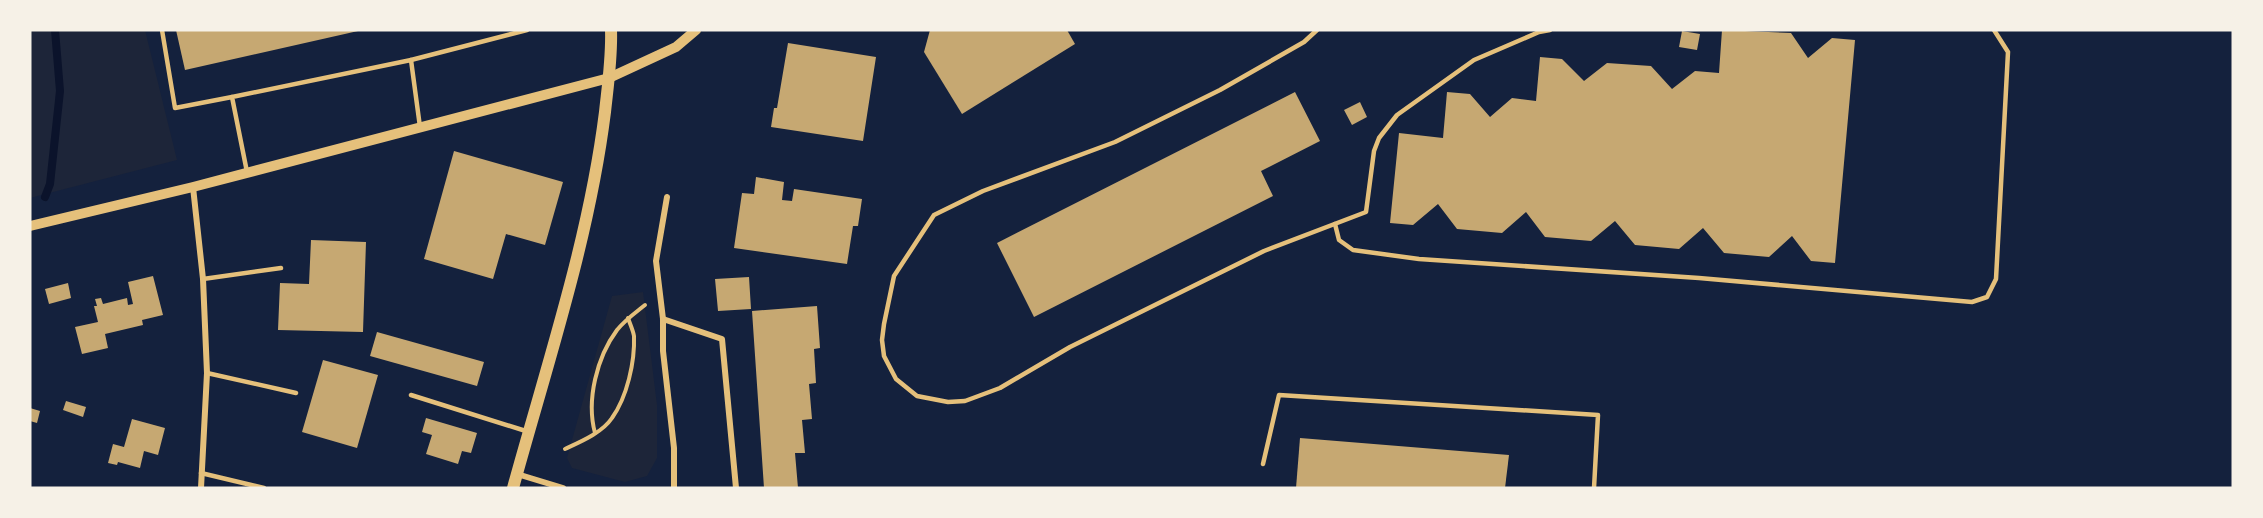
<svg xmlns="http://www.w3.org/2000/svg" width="2263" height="518" font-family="'Source Serif 4',serif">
	<rect width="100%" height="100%" fill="#14213d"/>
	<g fill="#1d2539">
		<path d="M 30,30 L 145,30 L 177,160 L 30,198 Z"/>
		<path d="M 643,292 L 657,405 L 657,458 L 647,476 L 625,482 L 572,468 L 567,458 L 612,296 Z"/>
	</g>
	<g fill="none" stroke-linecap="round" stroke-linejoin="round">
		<path stroke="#0b132b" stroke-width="8" d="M 45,197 L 50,184 L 60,91 L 55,30"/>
	</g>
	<g fill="#c6a872">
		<path d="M 176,30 L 358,30 L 358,31 L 185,70 Z"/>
		<path d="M 930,30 L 1067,30 L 1075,44 L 962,114 L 924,52 Z"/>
		<path d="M 1722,30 L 1791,33 L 1808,58 L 1832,38 L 1855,40 L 1835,263 L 1811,261 L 1792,236 L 1769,257 L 1724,253 L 1703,228 L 1679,249 L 1635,245 L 1615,221 L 1591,241 L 1545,237 L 1526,212 L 1502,233 L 1457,229 L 1438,204 L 1413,225 L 1390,223 L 1399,133 L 1443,138 L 1447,92 L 1470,94 L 1490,117 L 1512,98 L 1536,101 L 1540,57 L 1562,59 L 1584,81 L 1607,63 L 1651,66 L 1672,89 L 1695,71 L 1719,73 Z"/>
		<path d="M 1682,31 L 1700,34 L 1697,50 L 1679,47 Z"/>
		<path d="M 788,43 L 876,57 L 863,141 L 771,127 L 774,108 L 777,108 Z"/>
		<path d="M 1295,92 L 1320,141 L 1261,171 L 1273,196 L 1034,317 L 997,243 Z"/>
		<path d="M 1360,102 L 1367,117 L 1352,125 L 1344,110 Z"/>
		<path d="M 454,151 L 563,182 L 545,245 L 506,234 L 493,279 L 424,259 Z"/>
		<path d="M 756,177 L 784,182 L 782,200 L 792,201 L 794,189 L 862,199 L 858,226 L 853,226 L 847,264 L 734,248 L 742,193 L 754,194 Z"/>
		<path d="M 311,240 L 366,242 L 363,332 L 278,330 L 280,283 L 309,284 Z"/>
		<path d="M 153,276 L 163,315 L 142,320 L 143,325 L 105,334 L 108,348 L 82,354 L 75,327 L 98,322 L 94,306 L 97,306 L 95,299 L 101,298 L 103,304 L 127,298 L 128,305 L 133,304 L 128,282 Z"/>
		<path d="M 749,277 L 751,309 L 718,311 L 715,279 Z"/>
		<path d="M 68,283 L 71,298 L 49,304 L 45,289 Z"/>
		<path d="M 817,306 L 820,348 L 814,349 L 816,383 L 809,384 L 812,419 L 802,420 L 805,453 L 795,453 L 798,488 L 764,488 L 752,311 Z"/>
		<path d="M 377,332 L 484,362 L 477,386 L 370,356 Z"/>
		<path d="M 323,360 L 378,375 L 357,448 L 302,432 Z"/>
		<path d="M 66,401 L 86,407 L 83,417 L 63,410 Z"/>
		<path d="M 30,408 L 40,411 L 37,423 L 30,421 Z"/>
		<path d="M 426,418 L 477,433 L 471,453 L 462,451 L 458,464 L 426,454 L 432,435 L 422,432 Z"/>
		<path d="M 132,419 L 165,428 L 158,455 L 144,451 L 140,468 L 118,462 L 117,465 L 108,463 L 113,444 L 124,447 Z"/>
		<path d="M 1300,438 L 1509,455 L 1505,488 L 1296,488 Z"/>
	</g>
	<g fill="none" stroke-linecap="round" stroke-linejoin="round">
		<g stroke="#e5c07b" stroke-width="4">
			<path d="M 595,433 C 586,400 597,357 617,330 C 625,320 635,313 645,305"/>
			<path d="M 565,449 C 580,442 602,433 612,418 C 627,397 635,362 634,336 C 633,330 630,324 628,318"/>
		</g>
		<g stroke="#e5c07b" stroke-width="4.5">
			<path d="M 162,30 L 175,108 L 232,97"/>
			<path d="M 1317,30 L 1304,42 L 1220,90 L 1115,142 L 983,191 L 934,215 L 894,276 L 884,324 L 882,340 L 884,356 L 896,379 L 917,396 L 948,402 L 965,401 L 1000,388 L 1070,347 L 1264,251 L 1366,212 L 1374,151 L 1379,138 L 1397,115 L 1474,60 L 1539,32 L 1550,30"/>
			<path d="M 411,60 L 527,30"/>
			<path d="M 247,172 L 232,97 L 411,60 L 420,127"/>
			<path d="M 1335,224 L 1339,240 L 1353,250 L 1419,259 L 1699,278 L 1972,302 L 1987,297 L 1996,279 L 2008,52 L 1994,30"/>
			<path d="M 203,279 L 281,268"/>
			<path d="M 207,373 L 296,393"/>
			<path d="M 411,395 L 529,432"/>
			<path d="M 1263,464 L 1279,395 L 1598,415 L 1594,488"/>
			<path d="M 201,473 L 264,488"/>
		</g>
		<g stroke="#e5c07b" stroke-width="6">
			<path d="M 193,187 L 203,279 L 207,373 L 201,488"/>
			<path d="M 667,197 L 656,261 L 663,319 L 663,351 L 674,448 L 674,488"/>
			<path d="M 663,319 L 722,339 L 736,488"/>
			<path d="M 517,474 L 563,488"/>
		</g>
		<path stroke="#e5c07b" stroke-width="10" d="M 30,226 L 193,187 L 609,78 L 676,47 L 696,30"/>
		<path stroke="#e5c07b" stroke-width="12" d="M 513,488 C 547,364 589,240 605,112 C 608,84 612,57 611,30"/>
	</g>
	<rect width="2263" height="518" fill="none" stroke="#f6f1e7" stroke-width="63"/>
</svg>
